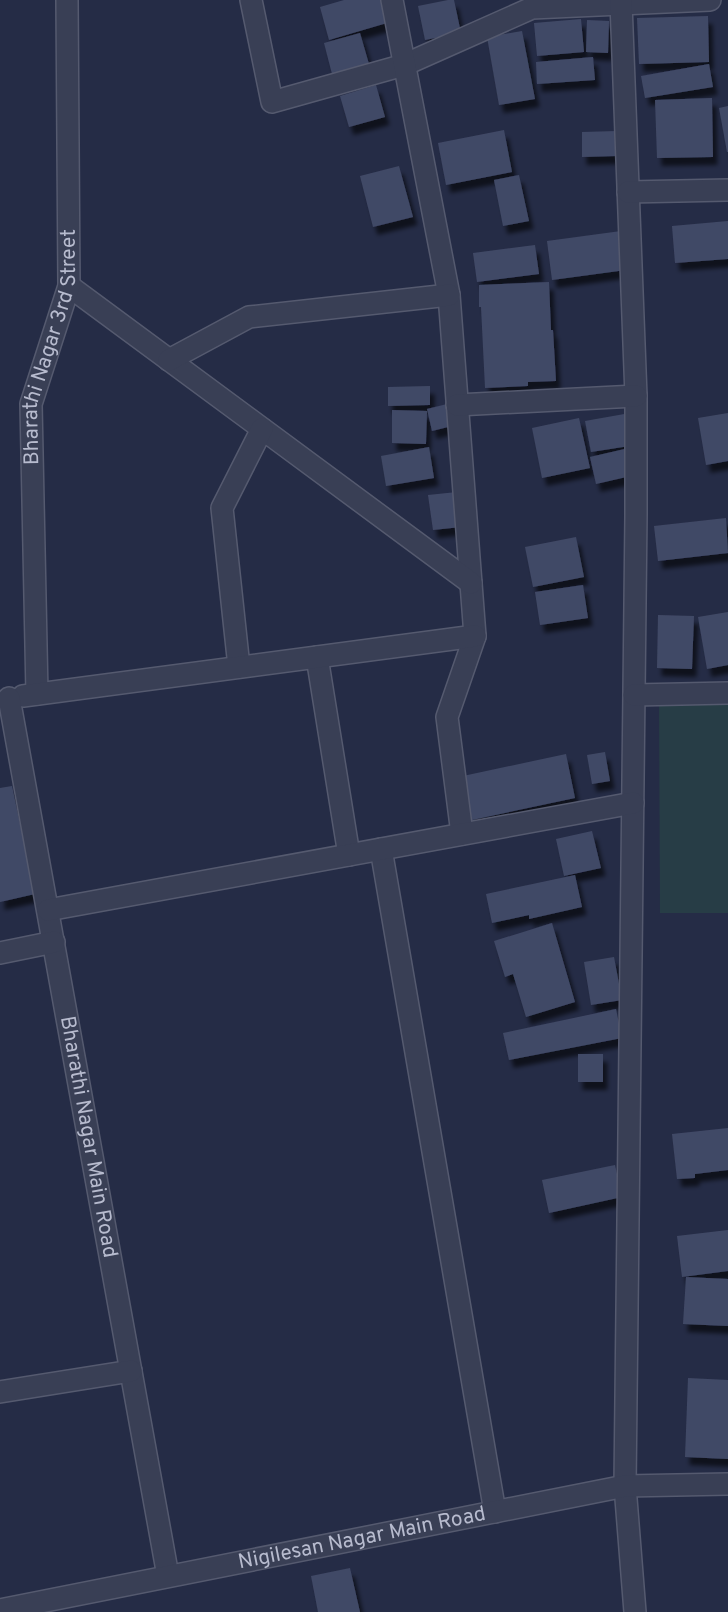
<svg xmlns="http://www.w3.org/2000/svg" width="728" height="1612" font-family="Overpass,sans-serif">
	<defs>
		<filter id="shadow"><feDropShadow dx="4.5" dy="8" stdDeviation="2" flood-color="#0009"/></filter>
	</defs>
	<rect width="100%" height="100%" fill="#252c46"/>
	<path fill="#273d46" d="M 659,700 L 728,700 L 728,913 L 660,913 Z"/>
	<g fill="#414966" filter="url(#shadow)">
		<path d="M 344,0 L 381,0 L 387,23 L 329,40 L 320,7 Z"/>
		<path d="M 448,0 L 454,0 L 461,33 L 425,40 L 418,6 Z"/>
		<path d="M 708,16 L 709,62 L 639,64 L 637,18 Z"/>
		<path d="M 581,19 L 584,52 L 537,56 L 534,23 Z"/>
		<path d="M 587,20 L 609,21 L 608,53 L 586,52 Z"/>
		<path d="M 522,31 L 535,99 L 499,105 L 487,37 Z"/>
		<path d="M 360,33 L 369,64 L 332,74 L 324,43 Z"/>
		<path d="M 593,57 L 595,80 L 537,84 L 536,62 Z"/>
		<path d="M 709,64 L 713,87 L 645,98 L 641,76 Z"/>
		<path d="M 376,85 L 385,117 L 349,127 L 340,96 Z"/>
		<path d="M 712,98 L 713,157 L 657,158 L 655,100 Z"/>
		<path d="M 728,106 L 728,152 L 727,152 L 719,108 Z"/>
		<path d="M 504,130 L 512,172 L 446,185 L 438,143 Z"/>
		<path d="M 617,131 L 617,156 L 582,157 L 582,132 Z"/>
		<path d="M 399,166 L 413,217 L 373,227 L 360,176 Z"/>
		<path d="M 519,175 L 529,221 L 503,226 L 494,180 Z"/>
		<path d="M 728,221 L 728,259 L 675,263 L 672,226 Z"/>
		<path d="M 621,231 L 626,270 L 552,280 L 547,241 Z"/>
		<path d="M 535,245 L 539,274 L 477,282 L 473,253 Z"/>
		<path d="M 549,282 L 551,330 L 553,330 L 556,381 L 528,382 L 528,386 L 485,388 L 481,307 L 479,307 L 479,285 Z"/>
		<path d="M 430,386 L 430,405 L 388,406 L 388,387 Z"/>
		<path d="M 447,404 L 452,426 L 432,431 L 427,409 Z"/>
		<path d="M 392,410 L 427,411 L 426,444 L 392,443 Z"/>
		<path d="M 630,413 L 636,445 L 591,452 L 585,421 Z"/>
		<path d="M 728,413 L 728,461 L 706,465 L 698,418 Z"/>
		<path d="M 579,418 L 590,468 L 542,478 L 532,428 Z"/>
		<path d="M 429,447 L 434,478 L 386,486 L 381,456 Z"/>
		<path d="M 629,448 L 635,475 L 596,484 L 590,457 Z"/>
		<path d="M 457,492 L 461,527 L 433,530 L 428,495 Z"/>
		<path d="M 726,518 L 728,553 L 658,561 L 654,526 Z"/>
		<path d="M 576,537 L 584,577 L 533,587 L 525,547 Z"/>
		<path d="M 583,585 L 588,618 L 540,625 L 535,592 Z"/>
		<path d="M 728,612 L 728,665 L 707,669 L 698,617 Z"/>
		<path d="M 658,615 L 694,616 L 692,669 L 657,668 Z"/>
		<path d="M 605,752 L 610,781 L 592,784 L 587,755 Z"/>
		<path d="M 566,754 L 575,798 L 472,820 L 463,776 Z"/>
		<path d="M 12,786 L 35,894 L 0,902 L 0,788 Z"/>
		<path d="M 592,831 L 601,868 L 564,876 L 556,839 Z"/>
		<path d="M 575,875 L 582,907 L 529,919 L 529,915 L 492,923 L 486,894 Z"/>
		<path d="M 552,923 L 575,1002 L 526,1017 L 513,974 L 505,977 L 494,941 Z"/>
		<path d="M 614,957 L 622,1000 L 591,1005 L 584,962 Z"/>
		<path d="M 616,1009 L 622,1038 L 509,1060 L 503,1033 Z"/>
		<rect x="578" y="1054" width="25" height="28"/>
		<path d="M 728,1128 L 728,1170 L 695,1174 L 695,1178 L 677,1179 L 672,1134 Z"/>
		<path d="M 615,1165 L 622,1197 L 549,1213 L 542,1180 Z"/>
		<path d="M 728,1230 L 728,1271 L 682,1277 L 677,1236 Z"/>
		<path d="M 686,1277 L 728,1279 L 728,1326 L 683,1324 Z"/>
		<path d="M 688,1378 L 728,1380 L 728,1459 L 685,1457 Z"/>
		<path d="M 350,1568 L 360,1612 L 318,1612 L 311,1576 Z"/>
	</g>
	<g fill="none" stroke-linecap="round" stroke-linejoin="round">
		<g stroke="#555a6f" stroke-width="24">
			<g id="minor">
				<path d="M 251,0 L 272,102 L 404,65 L 532,8 L 710,0"/>
				<path d="M 392,0 L 449,295 L 475,636 L 447,717 L 462,834"/>
				<path d="M 621,3 L 636,396 L 636,515 L 625,1486 L 635,1612"/>
				<path d="M 628,192 L 728,190"/>
				<path d="M 69,286 L 471,583"/>
				<path d="M 169,360 L 249,317 L 449,295"/>
				<path d="M 457,405 L 636,396"/>
				<path d="M 317,657 L 349,855"/>
				<path d="M 239,667 L 222,508 L 262,429"/>
				<path id="s1" d="M 37,694 L 31,404 L 69,286 L 67,0"/>
				<path d="M 634,695 L 728,693"/>
				<path d="M 23,696 L 475,636"/>
				<path id="s2" d="M 9,698 L 168,1576"/>
				<path d="M 381,849 L 495,1512"/>
				<path d="M 48,910 L 633,803"/>
				<path d="M 0,953 L 54,942"/>
				<path d="M 0,1392 L 131,1371"/>
				<path id="s3" d="M 0,1610 L 625,1486 L 728,1484"/>
			</g>
		</g>
		<use href="#minor" stroke="#393f55" stroke-width="21"/>
	</g>
	<g text-anchor="middle" dominant-baseline="central" stroke-width="7" stroke-linejoin="round" paint-order="stroke">
		<g font-size="21" fill="#b7bbce" stroke="#1e243a">
			<text stroke="none"><textPath href="#s1" startOffset="350">Bharathi Nagar 3rd Street</textPath></text>
			<text stroke="none"><textPath href="#s2" startOffset="446">Bharathi Nagar Main Road</textPath></text>
			<text stroke="none"><textPath href="#s3" startOffset="369">Nigilesan Nagar Main Road</textPath></text>
		</g>
	</g>
</svg>
